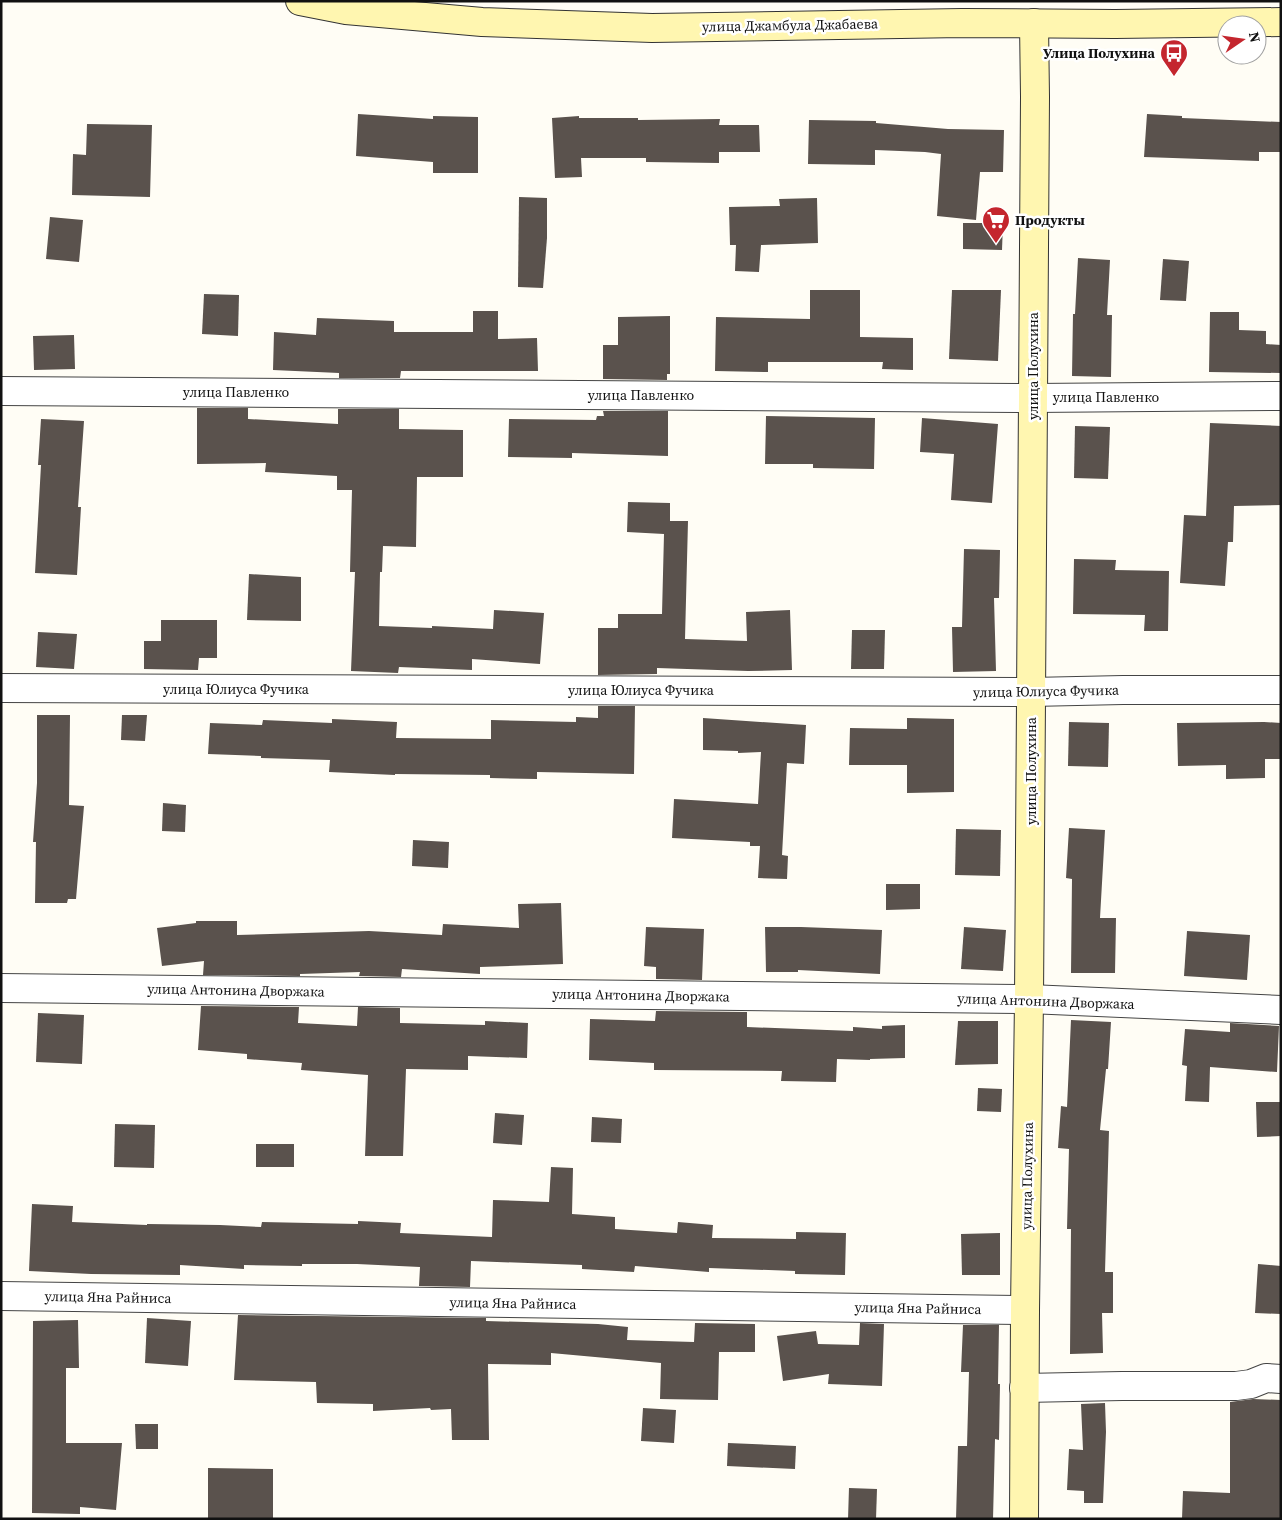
<svg xmlns="http://www.w3.org/2000/svg" width="1282" height="1520" font-family="'Source Serif 4',serif">
	<rect width="100%" height="100%" fill="#fffdf5"/>
	<g fill="#5a524d">
		<path d="M 358,114 L 433,119 L 433,116 L 478,117 L 478,173 L 433,173 L 433,162 L 356,156 Z"/>
		<path d="M 1147,114 L 1182,116 L 1182,118 L 1281,122 L 1281,152 L 1259,152 L 1259,161 L 1144,157 Z"/>
		<path d="M 579,116 L 579,118 L 638,118 L 638,120 L 720,119 L 719,125 L 759,125 L 760,152 L 719,152 L 719,163 L 646,162 L 646,158 L 581,158 L 582,177 L 555,178 L 552,118 Z"/>
		<path d="M 809,120 L 876,121 L 876,123 L 948,129 L 1004,130 L 1003,172 L 980,172 L 976,220 L 937,216 L 941,154 L 925,152 L 875,150 L 875,165 L 808,164 Z"/>
		<path d="M 87,124 L 152,125 L 150,197 L 72,195 L 73,154 L 86,155 Z"/>
		<path d="M 519,197 L 547,198 L 547,238 L 543,288 L 518,287 Z"/>
		<path d="M 817,198 L 818,243 L 761,245 L 759,272 L 735,271 L 736,245 L 730,245 L 729,207 L 780,206 L 779,199 Z"/>
		<path d="M 50,217 L 83,220 L 79,262 L 46,259 Z"/>
		<path d="M 963,223 L 1003,223 L 1002,250 L 963,249 Z"/>
		<path d="M 1078,258 L 1110,260 L 1107,315 L 1112,315 L 1111,377 L 1072,376 L 1073,314 L 1075,314 Z"/>
		<path d="M 1163,259 L 1189,261 L 1186,301 L 1160,300 Z"/>
		<path d="M 810,290 L 860,290 L 860,337 L 913,338 L 913,370 L 882,369 L 883,362 L 768,362 L 768,372 L 715,371 L 716,317 L 810,319 Z"/>
		<path d="M 952,290 L 1001,290 L 998,361 L 949,359 Z"/>
		<path d="M 204,294 L 239,295 L 238,336 L 202,334 Z"/>
		<path d="M 473,311 L 498,311 L 498,339 L 537,338 L 538,371 L 401,371 L 400,378 L 339,378 L 339,373 L 273,370 L 274,332 L 316,335 L 317,318 L 394,321 L 394,332 L 473,332 Z"/>
		<path d="M 1210,312 L 1239,312 L 1239,330 L 1266,331 L 1266,344 L 1281,345 L 1281,373 L 1209,372 Z"/>
		<path d="M 670,316 L 670,374 L 667,374 L 667,380 L 603,379 L 603,345 L 618,345 L 618,317 Z"/>
		<path d="M 74,335 L 75,369 L 34,370 L 33,336 Z"/>
		<path d="M 197,408 L 248,408 L 248,419 L 338,424 L 338,409 L 399,409 L 399,429 L 463,430 L 463,477 L 417,477 L 416,547 L 383,546 L 382,572 L 380,572 L 379,626 L 432,628 L 432,626 L 493,629 L 494,610 L 544,613 L 540,664 L 472,659 L 472,670 L 399,667 L 398,673 L 351,671 L 355,572 L 350,572 L 352,490 L 337,490 L 337,476 L 265,472 L 266,463 L 197,464 Z"/>
		<path d="M 603,411 L 668,411 L 668,456 L 572,453 L 572,458 L 508,457 L 509,419 L 596,420 L 597,416 L 604,416 Z"/>
		<path d="M 766,416 L 875,418 L 874,469 L 813,468 L 813,464 L 765,464 Z"/>
		<path d="M 922,418 L 998,424 L 992,503 L 951,500 L 954,454 L 920,452 Z"/>
		<path d="M 41,419 L 84,421 L 78,507 L 81,507 L 77,575 L 35,573 L 41,465 L 38,465 Z"/>
		<path d="M 1210,423 L 1281,426 L 1281,505 L 1234,506 L 1233,542 L 1228,542 L 1225,586 L 1180,583 L 1184,515 L 1206,516 Z"/>
		<path d="M 1075,426 L 1110,427 L 1108,479 L 1074,478 Z"/>
		<path d="M 628,502 L 670,503 L 670,521 L 688,521 L 685,639 L 747,641 L 746,612 L 790,610 L 792,670 L 748,671 L 657,668 L 657,674 L 598,675 L 598,628 L 618,628 L 618,614 L 662,614 L 664,534 L 627,532 Z"/>
		<path d="M 964,549 L 1000,550 L 999,598 L 994,598 L 996,671 L 953,672 L 952,627 L 962,627 Z"/>
		<path d="M 1074,559 L 1116,560 L 1115,570 L 1169,571 L 1168,631 L 1144,631 L 1145,615 L 1073,614 Z"/>
		<path d="M 249,574 L 301,577 L 301,621 L 247,620 Z"/>
		<path d="M 161,620 L 217,620 L 217,658 L 199,658 L 198,670 L 144,669 L 144,641 L 161,641 Z"/>
		<path d="M 852,630 L 885,630 L 884,669 L 851,669 Z"/>
		<path d="M 38,632 L 77,634 L 74,669 L 36,667 Z"/>
		<path d="M 598,706 L 635,706 L 634,774 L 537,772 L 537,779 L 490,778 L 490,775 L 395,774 L 395,775 L 329,772 L 330,760 L 261,758 L 261,756 L 208,754 L 210,723 L 262,725 L 263,720 L 332,723 L 332,719 L 397,722 L 396,738 L 491,739 L 491,720 L 576,722 L 576,717 L 598,718 Z"/>
		<path d="M 37,715 L 70,715 L 69,805 L 84,806 L 76,899 L 68,899 L 67,903 L 35,903 L 36,842 L 33,842 L 37,783 Z"/>
		<path d="M 122,715 L 147,715 L 145,741 L 121,740 Z"/>
		<path d="M 703,718 L 806,725 L 804,764 L 787,763 L 782,855 L 788,856 L 787,879 L 758,878 L 760,846 L 750,846 L 750,842 L 672,838 L 674,799 L 758,804 L 761,752 L 738,753 L 738,751 L 703,750 Z"/>
		<path d="M 907,718 L 954,719 L 954,792 L 907,793 L 907,765 L 849,765 L 850,728 L 907,729 Z"/>
		<path d="M 1069,722 L 1109,723 L 1108,767 L 1068,766 Z"/>
		<path d="M 1264,722 L 1281,723 L 1281,759 L 1265,759 L 1265,778 L 1226,779 L 1226,765 L 1178,766 L 1177,723 Z"/>
		<path d="M 163,803 L 186,805 L 185,832 L 162,831 Z"/>
		<path d="M 1069,828 L 1105,830 L 1100,918 L 1116,918 L 1115,973 L 1071,973 L 1072,879 L 1066,878 Z"/>
		<path d="M 956,829 L 1001,830 L 1000,876 L 955,875 Z"/>
		<path d="M 413,840 L 449,842 L 448,868 L 412,866 Z"/>
		<path d="M 886,884 L 920,884 L 920,909 L 886,910 Z"/>
		<path d="M 561,903 L 563,964 L 480,967 L 480,974 L 402,969 L 401,977 L 359,976 L 360,972 L 300,974 L 300,976 L 203,975 L 204,961 L 162,966 L 157,928 L 196,923 L 196,921 L 237,921 L 237,935 L 369,931 L 442,935 L 443,924 L 519,928 L 518,904 Z"/>
		<path d="M 646,927 L 704,929 L 702,980 L 656,979 L 656,967 L 644,966 Z"/>
		<path d="M 765,927 L 801,927 L 882,930 L 880,974 L 798,970 L 798,972 L 766,972 Z"/>
		<path d="M 964,927 L 1006,930 L 1003,971 L 961,969 Z"/>
		<path d="M 1187,931 L 1250,935 L 1247,980 L 1184,976 Z"/>
		<path d="M 201,1006 L 299,1007 L 298,1023 L 357,1026 L 358,1007 L 400,1008 L 400,1023 L 485,1025 L 485,1021 L 528,1023 L 527,1058 L 468,1056 L 468,1070 L 406,1069 L 403,1156 L 365,1156 L 368,1075 L 301,1070 L 302,1063 L 247,1059 L 247,1054 L 198,1050 Z"/>
		<path d="M 656,1011 L 747,1012 L 747,1027 L 853,1031 L 853,1027 L 882,1029 L 882,1026 L 905,1025 L 905,1058 L 870,1059 L 870,1060 L 837,1059 L 836,1082 L 781,1081 L 782,1071 L 654,1070 L 654,1063 L 589,1060 L 590,1019 L 655,1021 Z"/>
		<path d="M 38,1013 L 84,1015 L 82,1064 L 36,1062 Z"/>
		<path d="M 1071,1020 L 1111,1022 L 1108,1069 L 1106,1069 L 1100,1130 L 1109,1131 L 1105,1272 L 1113,1272 L 1113,1313 L 1102,1313 L 1103,1353 L 1070,1354 L 1071,1229 L 1067,1229 L 1069,1149 L 1058,1148 L 1061,1106 L 1067,1107 Z"/>
		<path d="M 958,1021 L 998,1021 L 998,1064 L 955,1065 Z"/>
		<path d="M 1230,1023 L 1279,1026 L 1277,1072 L 1210,1067 L 1209,1102 L 1185,1101 L 1187,1066 L 1182,1065 L 1185,1029 L 1230,1032 Z"/>
		<path d="M 978,1088 L 1002,1089 L 1001,1112 L 977,1111 Z"/>
		<path d="M 1256,1102 L 1281,1102 L 1281,1136 L 1257,1137 Z"/>
		<path d="M 495,1113 L 524,1115 L 522,1145 L 493,1143 Z"/>
		<path d="M 592,1117 L 622,1119 L 621,1143 L 591,1142 Z"/>
		<path d="M 115,1124 L 155,1125 L 154,1168 L 114,1167 Z"/>
		<rect x="256" y="1144" width="38" height="23"/>
		<path d="M 551,1167 L 573,1168 L 572,1214 L 615,1217 L 615,1229 L 677,1233 L 678,1222 L 713,1225 L 712,1238 L 796,1239 L 796,1232 L 846,1233 L 845,1275 L 795,1274 L 795,1271 L 709,1268 L 709,1272 L 635,1266 L 634,1272 L 582,1269 L 582,1265 L 471,1261 L 470,1287 L 419,1286 L 420,1267 L 357,1264 L 302,1264 L 302,1266 L 244,1265 L 244,1269 L 180,1265 L 180,1275 L 91,1274 L 29,1271 L 32,1204 L 73,1206 L 72,1222 L 147,1225 L 147,1224 L 220,1225 L 261,1227 L 262,1222 L 358,1224 L 358,1221 L 401,1223 L 400,1233 L 492,1237 L 493,1200 L 549,1202 Z"/>
		<path d="M 1000,1233 L 1000,1275 L 962,1275 L 961,1234 Z"/>
		<path d="M 1258,1264 L 1281,1266 L 1281,1314 L 1255,1313 Z"/>
		<path d="M 238,1315 L 486,1318 L 486,1321 L 598,1324 L 628,1327 L 627,1340 L 694,1342 L 695,1323 L 755,1324 L 755,1352 L 719,1352 L 718,1400 L 660,1399 L 661,1363 L 551,1353 L 551,1365 L 488,1364 L 489,1440 L 452,1440 L 451,1409 L 431,1410 L 430,1408 L 373,1411 L 373,1404 L 317,1403 L 316,1382 L 234,1380 Z"/>
		<path d="M 147,1318 L 191,1321 L 188,1366 L 145,1363 Z"/>
		<path d="M 78,1320 L 79,1368 L 66,1368 L 66,1443 L 122,1443 L 116,1510 L 80,1507 L 80,1514 L 32,1513 L 33,1321 Z"/>
		<path d="M 860,1323 L 884,1324 L 882,1386 L 828,1384 L 829,1374 L 783,1381 L 777,1336 L 816,1331 L 818,1344 L 859,1345 Z"/>
		<path d="M 963,1325 L 999,1325 L 998,1384 L 1000,1384 L 999,1440 L 995,1439 L 993,1519 L 956,1519 L 958,1446 L 967,1446 L 969,1372 L 961,1372 Z"/>
		<path d="M 1253,1399 L 1281,1400 L 1280,1519 L 1182,1519 L 1183,1491 L 1230,1493 L 1230,1402 Z"/>
		<path d="M 1105,1403 L 1106,1432 L 1103,1503 L 1084,1503 L 1084,1491 L 1067,1490 L 1069,1449 L 1083,1450 L 1081,1404 Z"/>
		<path d="M 643,1408 L 676,1410 L 674,1443 L 641,1441 Z"/>
		<path d="M 135,1424 L 158,1424 L 158,1449 L 136,1449 Z"/>
		<path d="M 728,1443 L 796,1446 L 795,1469 L 727,1466 Z"/>
		<path d="M 208,1468 L 273,1469 L 273,1519 L 208,1519 Z"/>
		<path d="M 849,1488 L 877,1489 L 876,1519 L 848,1519 Z"/>
	</g>
	<g fill="none" stroke-linecap="round" stroke-linejoin="round">
		<g stroke="#444" stroke-width="30">
			<g id="minor">
				<path d="M 1,391 L 1033,398 L 1281,396"/>
				<path d="M 1,688 L 1031,692 L 1123,690 L 1281,690"/>
				<path d="M 1,988 L 1029,999 L 1281,1010"/>
				<path d="M 1,1296 L 1025,1310"/>
				<path d="M 1024,1388 L 1122,1386 L 1236,1386 L 1251,1384 L 1266,1378 L 1281,1379"/>
			</g>
		</g>
		<g stroke="#333" stroke-width="30">
			<g id="secondary">
				<path d="M 300,1 L 346,10 L 482,22 L 652,28 L 962,23 L 1115,24 L 1281,22"/>
				<path d="M 1024,1519 L 1025,1310 L 1029,999 L 1035,97 L 1034,23"/>
			</g>
		</g>
		<use href="#minor" stroke="#fff" stroke-width="28"/>
		<use href="#secondary" stroke="#fff6b0" stroke-width="28"/>
	</g>
	<defs>
		<g id="bus-pin" transform="scale(1.4375)"><path d="M0 17L-7.5 6A9.5 9.5 0 1 1 7.5 6Z" fill="#c4262e" stroke="#fff"/><path d="M-5-6H5V4H4V6H2V4H-2V6H-4V4H-5ZM-3.5-4V0h7V-4ZM-3.5 1.2v1.5H-2V1.2ZM2 1.2v1.5H3.5V1.2Z" fill="#fff"/></g>
		<g id="supermarket-pin" transform="scale(1.4375)"><path d="M0 17L-7.5 6A9.5 9.5 0 1 1 7.5 6Z" fill="#c4262e" stroke="#fff"/><path d="M-6-5.5h2.5l.6 2H6L4.5 2H-2.5L-4.4-4H-6ZM-1.5 3.2a1.3 1.3 0 1 0 .1 0ZM3 3.2a1.3 1.3 0 1 0 .1 0Z" fill="#fff"/></g>
	</defs>
	<g fill-rule="evenodd">
		<use href="#bus-pin" x="1174" y="53"/>
		<use href="#supermarket-pin" x="996" y="220"/>
	</g>
	<g text-anchor="middle" dominant-baseline="central" stroke-width="5" stroke-linejoin="round" paint-order="stroke">
		<g font-size="14" fill="#111" stroke="#fff">
			<text transform="translate(790 25) rotate(-1)">улица Джамбула Джабаева</text>
			<text transform="translate(1033 366) rotate(-90)">улица Полухина</text>
			<text x="236" y="392">улица Павленко</text>
			<text x="641" y="395">улица Павленко</text>
			<text x="1106" y="397">улица Павленко</text>
			<text x="236" y="689">улица Юлиуса Фучика</text>
			<text x="641" y="690">улица Юлиуса Фучика</text>
			<text transform="translate(1046 691) rotate(-1)">улица Юлиуса Фучика</text>
			<text transform="translate(1031 771) rotate(-90)">улица Полухина</text>
			<text transform="translate(236 990) rotate(1)">улица Антонина Дворжака</text>
			<text transform="translate(641 995) rotate(1)">улица Антонина Дворжака</text>
			<text transform="translate(1046 1001) rotate(2)">улица Антонина Дворжака</text>
			<text transform="translate(1027 1176) rotate(-89)">улица Полухина</text>
			<text transform="translate(108 1297) rotate(1)">улица Яна Райниса</text>
			<text transform="translate(513 1303) rotate(1)">улица Яна Райниса</text>
			<text transform="translate(918 1308) rotate(1)">улица Яна Райниса</text>
		</g>
		<g font-size="14" font-weight="bold" fill="#111" stroke="#fff" text-anchor="end">
			<text x="1155" y="53">Улица Полухина</text>
			<text x="1015" y="220" text-anchor="start">Продукты</text>
		</g>
	</g>
	<rect width="1282" height="1520" fill="none" stroke="#111111" stroke-width="5"/>
	<g transform="translate(1242 40) rotate(77)"><circle r="24" fill="#ffffff" stroke="#a0a0a0"/>
	<path d="M0-4L9 19L0 12L-9 19Z" fill="#c4262e"/>
	<text y="-8" font-size="14" font-weight="bold" text-anchor="middle" fill="#111111">N</text>
	</g>
</svg>
